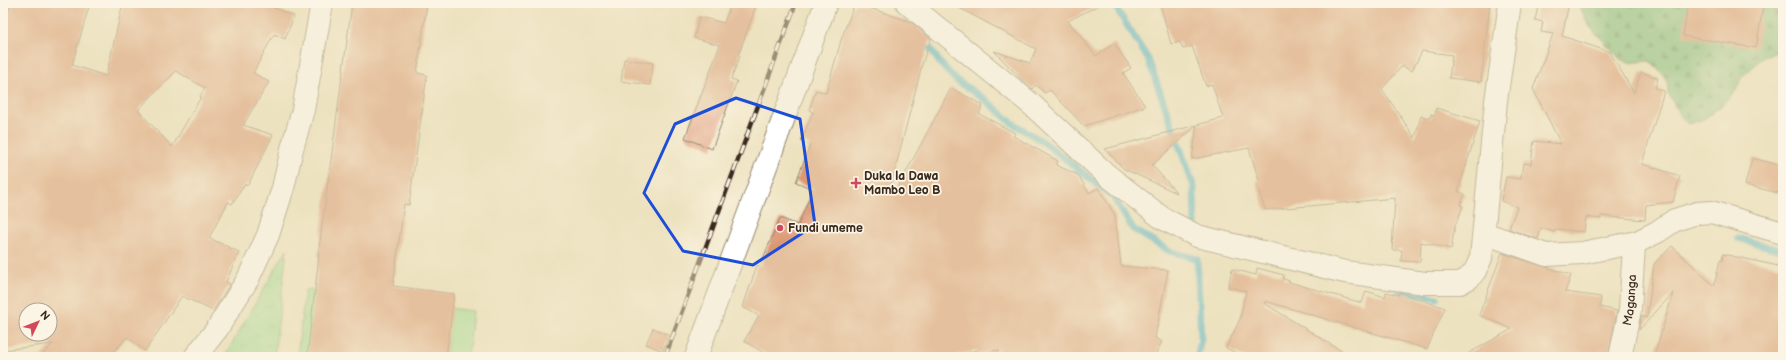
<svg xmlns="http://www.w3.org/2000/svg" width="1786" height="360" font-family="'Balsamiq Sans',sans-serif">
	<defs>
		<pattern id="grass-tufts" width="24" height="20" patternUnits="userSpaceOnUse"><rect width="24" height="20" fill="#9adc93"/><path d="M3 7l-1-3M5 7V3M7 7l1-3M15 17l-1-3M17 17v-4M19 17l1-3" fill="none" stroke="#86bd7e"/></pattern>
		<pattern id="forest-firs" width="22" height="20" patternUnits="userSpaceOnUse"><rect width="22" height="20" fill="#7bbc7d"/><path d="M5 1l3.5 6h-7zM16 11l3.5 6h-7z" fill="#696"/></pattern>
	</defs>
	<rect width="100%" height="100%" fill="#fcf5e5"/>
	<filter id="ink" filterUnits="userSpaceOnUse"><feTurbulence type="fractalNoise" baseFrequency=".025" numOctaves="2"/><feDisplacementMap in="SourceGraphic" scale="8" xChannelSelector="R" yChannelSelector="G"/><feConvolveMatrix kernelMatrix="1 2 1 2 8 2 1 2 1" color-interpolation-filters="sRGB"/></filter>
	<filter id="wash" filterUnits="userSpaceOnUse"><feTurbulence type="fractalNoise" baseFrequency=".012" numOctaves="4" result="noise"/><feDisplacementMap in="SourceGraphic" scale="16" xChannelSelector="R" yChannelSelector="G"/><feGaussianBlur stdDeviation="0.9" result="paint"/><feColorMatrix in="noise" values="0 0 0 0 0 0 0 0 0 0 0 0 0 0 0 0 0 1.4 0 .05"/><feComposite in="paint" operator="in"/></filter>
	<g filter="url(#wash)">
		<rect width="100%" height="100%" fill="#ede2c0"/>
		<path fill="url(#grass-tufts)" stroke="#6a8358" d="M 287,249 L 274,357 L 224,357 L 226,354 Z"/>
		<path fill="url(#forest-firs)" stroke="#5b734e" d="M 1578,3 L 1783,3 L 1783,56 L 1777,52 L 1764,56 L 1741,78 L 1737,90 L 1721,106 L 1704,119 L 1688,124 L 1680,116 L 1668,93 L 1667,81 L 1662,73 L 1649,61 L 1629,63 L 1620,59 L 1589,26 Z"/>
		<path fill="#9adc93" stroke="#6a8358" d="M 305,290 L 473,311 L 468,357 L 297,357 Z"/>
		<g fill="none" stroke-linecap="round" stroke-linejoin="round">
			<g stroke="#50b6ce" stroke-width="7">
				<path d="M 1113,3 L 1148,59 L 1194,187 L 1195,225"/>
				<path d="M 931,49 L 940,63 L 956,80 L 986,100 L 1011,122 L 1045,143 L 1113,197 L 1133,229 L 1169,251 L 1197,259 L 1201,339 L 1197,357"/>
				<path d="M 1738,238 L 1783,251"/>
				<path d="M 1398,289 L 1437,298"/>
			</g>
		</g>
		<g id="blocks">
			<g fill="#dc9875" fill-rule="evenodd">
				<path d="M 12,3 L 90,3 L 72,65 L 106,76 L 123,3 L 262,3 L 294,16 L 285,39 L 274,34 L 253,73 L 269,82 L 243,125 L 273,135 L 248,185 L 245,184 L 232,204 L 228,202 L 209,238 L 239,252 L 226,282 L 230,284 L 213,311 L 182,296 L 145,351 L 127,337 L 109,357 L 40,357 L 53,344 L 3,350 L 3,21 ZM 176,71 L 205,88 L 200,96 L 201,97 L 172,147 L 138,110 ZM 26,310 L 50,310 L 50,334 L 26,334 Z"/>
				<path d="M 352,3 L 427,3 L 417,73 L 427,75 L 409,205 L 404,204 L 393,286 L 454,294 L 446,357 L 307,357 L 319,256 L 318,256 Z"/>
				<path d="M 731,3 L 757,3 L 738,56 L 740,56 L 731,79 L 737,81 L 712,149 L 685,138 L 720,45 L 694,38 L 699,17 L 724,23 Z"/>
				<path d="M 855,3 L 911,22 L 931,39 L 923,61 L 890,189 L 896,191 L 951,88 L 983,105 L 979,114 L 1015,133 L 1013,136 L 1058,161 L 1056,165 L 1078,175 L 1089,193 L 1098,188 L 1115,215 L 1121,266 L 1168,270 L 1155,338 L 1162,342 L 1154,357 L 998,357 L 999,350 L 977,354 L 977,350 L 949,357 L 771,357 L 744,341 L 759,316 L 743,307 L 757,265 L 760,266 L 780,218 L 798,225 L 813,189 L 796,182 L 810,145 L 801,141 L 813,112 L 809,110 L 816,90 L 826,93 L 842,37 Z"/>
				<path d="M 950,3 L 1103,3 L 1068,21 L 1096,56 L 1114,43 L 1131,68 L 1123,73 L 1145,106 L 1084,126 L 1050,90 L 1045,93 L 1036,85 L 1032,89 L 1023,81 L 994,51 L 1030,63 L 1036,49 Z"/>
				<path d="M 1160,3 L 1490,3 L 1481,82 L 1449,78 L 1452,55 L 1422,51 L 1412,71 L 1402,66 L 1382,89 L 1415,138 L 1421,116 L 1430,118 L 1431,114 L 1435,115 L 1436,108 L 1480,121 L 1458,191 L 1465,194 L 1460,205 L 1463,206 L 1455,226 L 1451,249 L 1421,242 L 1420,262 L 1401,261 L 1402,250 L 1392,250 L 1395,198 L 1265,210 L 1256,182 L 1259,181 L 1249,148 L 1192,159 L 1197,125 L 1152,165 L 1177,193 L 1124,169 L 1105,149 L 1223,118 L 1212,84 L 1206,86 L 1192,46 L 1183,49 L 1180,42 L 1171,44 Z"/>
				<path d="M 1539,3 L 1569,3 L 1562,36 L 1610,52 L 1634,93 L 1641,72 L 1658,78 L 1655,88 L 1664,91 L 1642,164 L 1680,176 L 1673,202 L 1646,205 L 1645,220 L 1601,216 L 1601,219 L 1586,217 L 1584,232 L 1557,229 L 1554,232 L 1541,228 L 1538,239 L 1509,229 L 1517,207 L 1501,201 L 1506,177 L 1521,179 L 1523,163 L 1531,164 L 1534,141 L 1561,144 L 1533,89 L 1553,34 L 1541,32 L 1543,22 L 1535,20 Z"/>
				<path d="M 1688,3 L 1739,3 L 1763,7 L 1756,48 L 1683,36 Z"/>
				<path d="M 624,59 L 653,63 L 650,85 L 621,81 Z"/>
				<path d="M 1752,158 L 1783,166 L 1783,194 L 1745,185 Z"/>
				<path d="M 1672,246 L 1714,286 L 1720,260 L 1722,261 L 1723,254 L 1783,267 L 1783,357 L 1654,357 L 1673,293 L 1639,330 L 1641,316 L 1647,318 L 1654,264 Z"/>
				<path d="M 1502,253 L 1571,275 L 1565,292 L 1601,297 L 1600,307 L 1617,311 L 1608,357 L 1462,357 L 1512,329 L 1479,315 Z"/>
				<path d="M 1257,268 L 1284,275 L 1283,279 L 1290,281 L 1289,282 L 1362,303 L 1366,291 L 1385,297 L 1386,292 L 1399,295 L 1399,292 L 1445,308 L 1427,349 L 1265,301 L 1264,303 L 1351,357 L 1244,357 L 1226,348 L 1240,319 L 1246,291 L 1228,287 L 1232,269 L 1256,275 Z"/>
				<path d="M 653,328 L 669,335 L 663,351 L 646,344 Z"/>
			</g>
		</g>
	</g>
	<g filter="url(#ink)">
		<use href="#blocks" fill-opacity="0" stroke="#94866f" stroke-width="1"/>
		<g fill="none" stroke-linecap="round" stroke-linejoin="round">
			<g stroke="#94866f" stroke-width="24">
				<g id="street">
					<path d="M 195,357 L 217,329 L 248,279 L 268,235 L 283,188 L 292,149 L 303,110 L 322,3"/>
					<path d="M 696,357 L 826,3"/>
					<path id="s1" d="M 1620,357 L 1630,310 L 1634,246 L 1637,242"/>
				</g>
			</g>
			<g stroke="#94866f" stroke-width="24">
				<g id="secondary">
					<path d="M 907,3 L 1031,104 L 1107,175 L 1162,218 L 1197,236 L 1345,272 L 1425,283 L 1460,283 L 1469,278 L 1475,271 L 1481,258 L 1496,101 L 1510,3"/>
					<path d="M 1484,233 L 1546,255 L 1582,253 L 1637,242 L 1657,232 L 1675,220 L 1697,213 L 1711,212 L 1783,233"/>
				</g>
			</g>
			<use href="#street" stroke="#fff" stroke-width="22"/>
			<use href="#secondary" stroke="#fff" stroke-width="22"/>
			<g stroke="#3b2a1e" stroke-width="4.5">
				<path id="rail" d="M 665,357 L 796,3"/>
			</g>
			<use href="#rail" stroke="#fcf5e5" stroke-width="3" stroke-dasharray="9" stroke-linecap="butt"/>
		</g>
	</g>
	<path d="M0 0H1786V360H0ZM 736,98 L 800,119 L 815,225 L 753,265 L 683,251 L 644,193 L 675,124 Z" fill="#ede2c0" fill-opacity=".55" fill-rule="evenodd"/>
	<path fill="none" stroke="#1d4ed8" stroke-width="3" stroke-linejoin="round" d="M 736,98 L 800,119 L 815,225 L 753,265 L 683,251 L 644,193 L 675,124 Z"/>
	<g fill="#d1495b" stroke="#fcf5e5" stroke-width="1.5">
		<path d="M854 177h4v4h4v4h-4v4h-4v-4h-4v-4h4z"/>
		<circle cx="780" cy="228" r="4"/>
	</g>
	<g text-anchor="middle" dominant-baseline="central" stroke-width="3.5" stroke-linejoin="round" paint-order="stroke">
		<g font-size="12" font-weight="bold" fill="#3b2a1e" stroke="#fcf5e5" text-anchor="start">
			<text x="864" y="176">Duka la Dawa<tspan x="864" dy="14">Mambo Leo B</tspan></text>
			<text x="788" y="228">Fundi umeme</text>
		</g>
		<g font-size="12" fill="#3b2a1e" stroke="#fcf5e5">
			<text stroke="none"><textPath href="#s1" startOffset="58">Maganga</textPath></text>
		</g>
	</g>
	<rect width="1786" height="360" fill="none" stroke="#fcf5e5" stroke-width="16"/>
	<g transform="translate(38 322) rotate(47)"><circle r="19" fill="#fcf5e5" stroke="#afa495"/>
	<path d="M0-3L7 15L0 10L-7 15Z" fill="#d1495b"/>
	<text y="-6" font-size="11" font-weight="bold" text-anchor="middle" fill="#3b2a1e">N</text>
	</g>
</svg>
